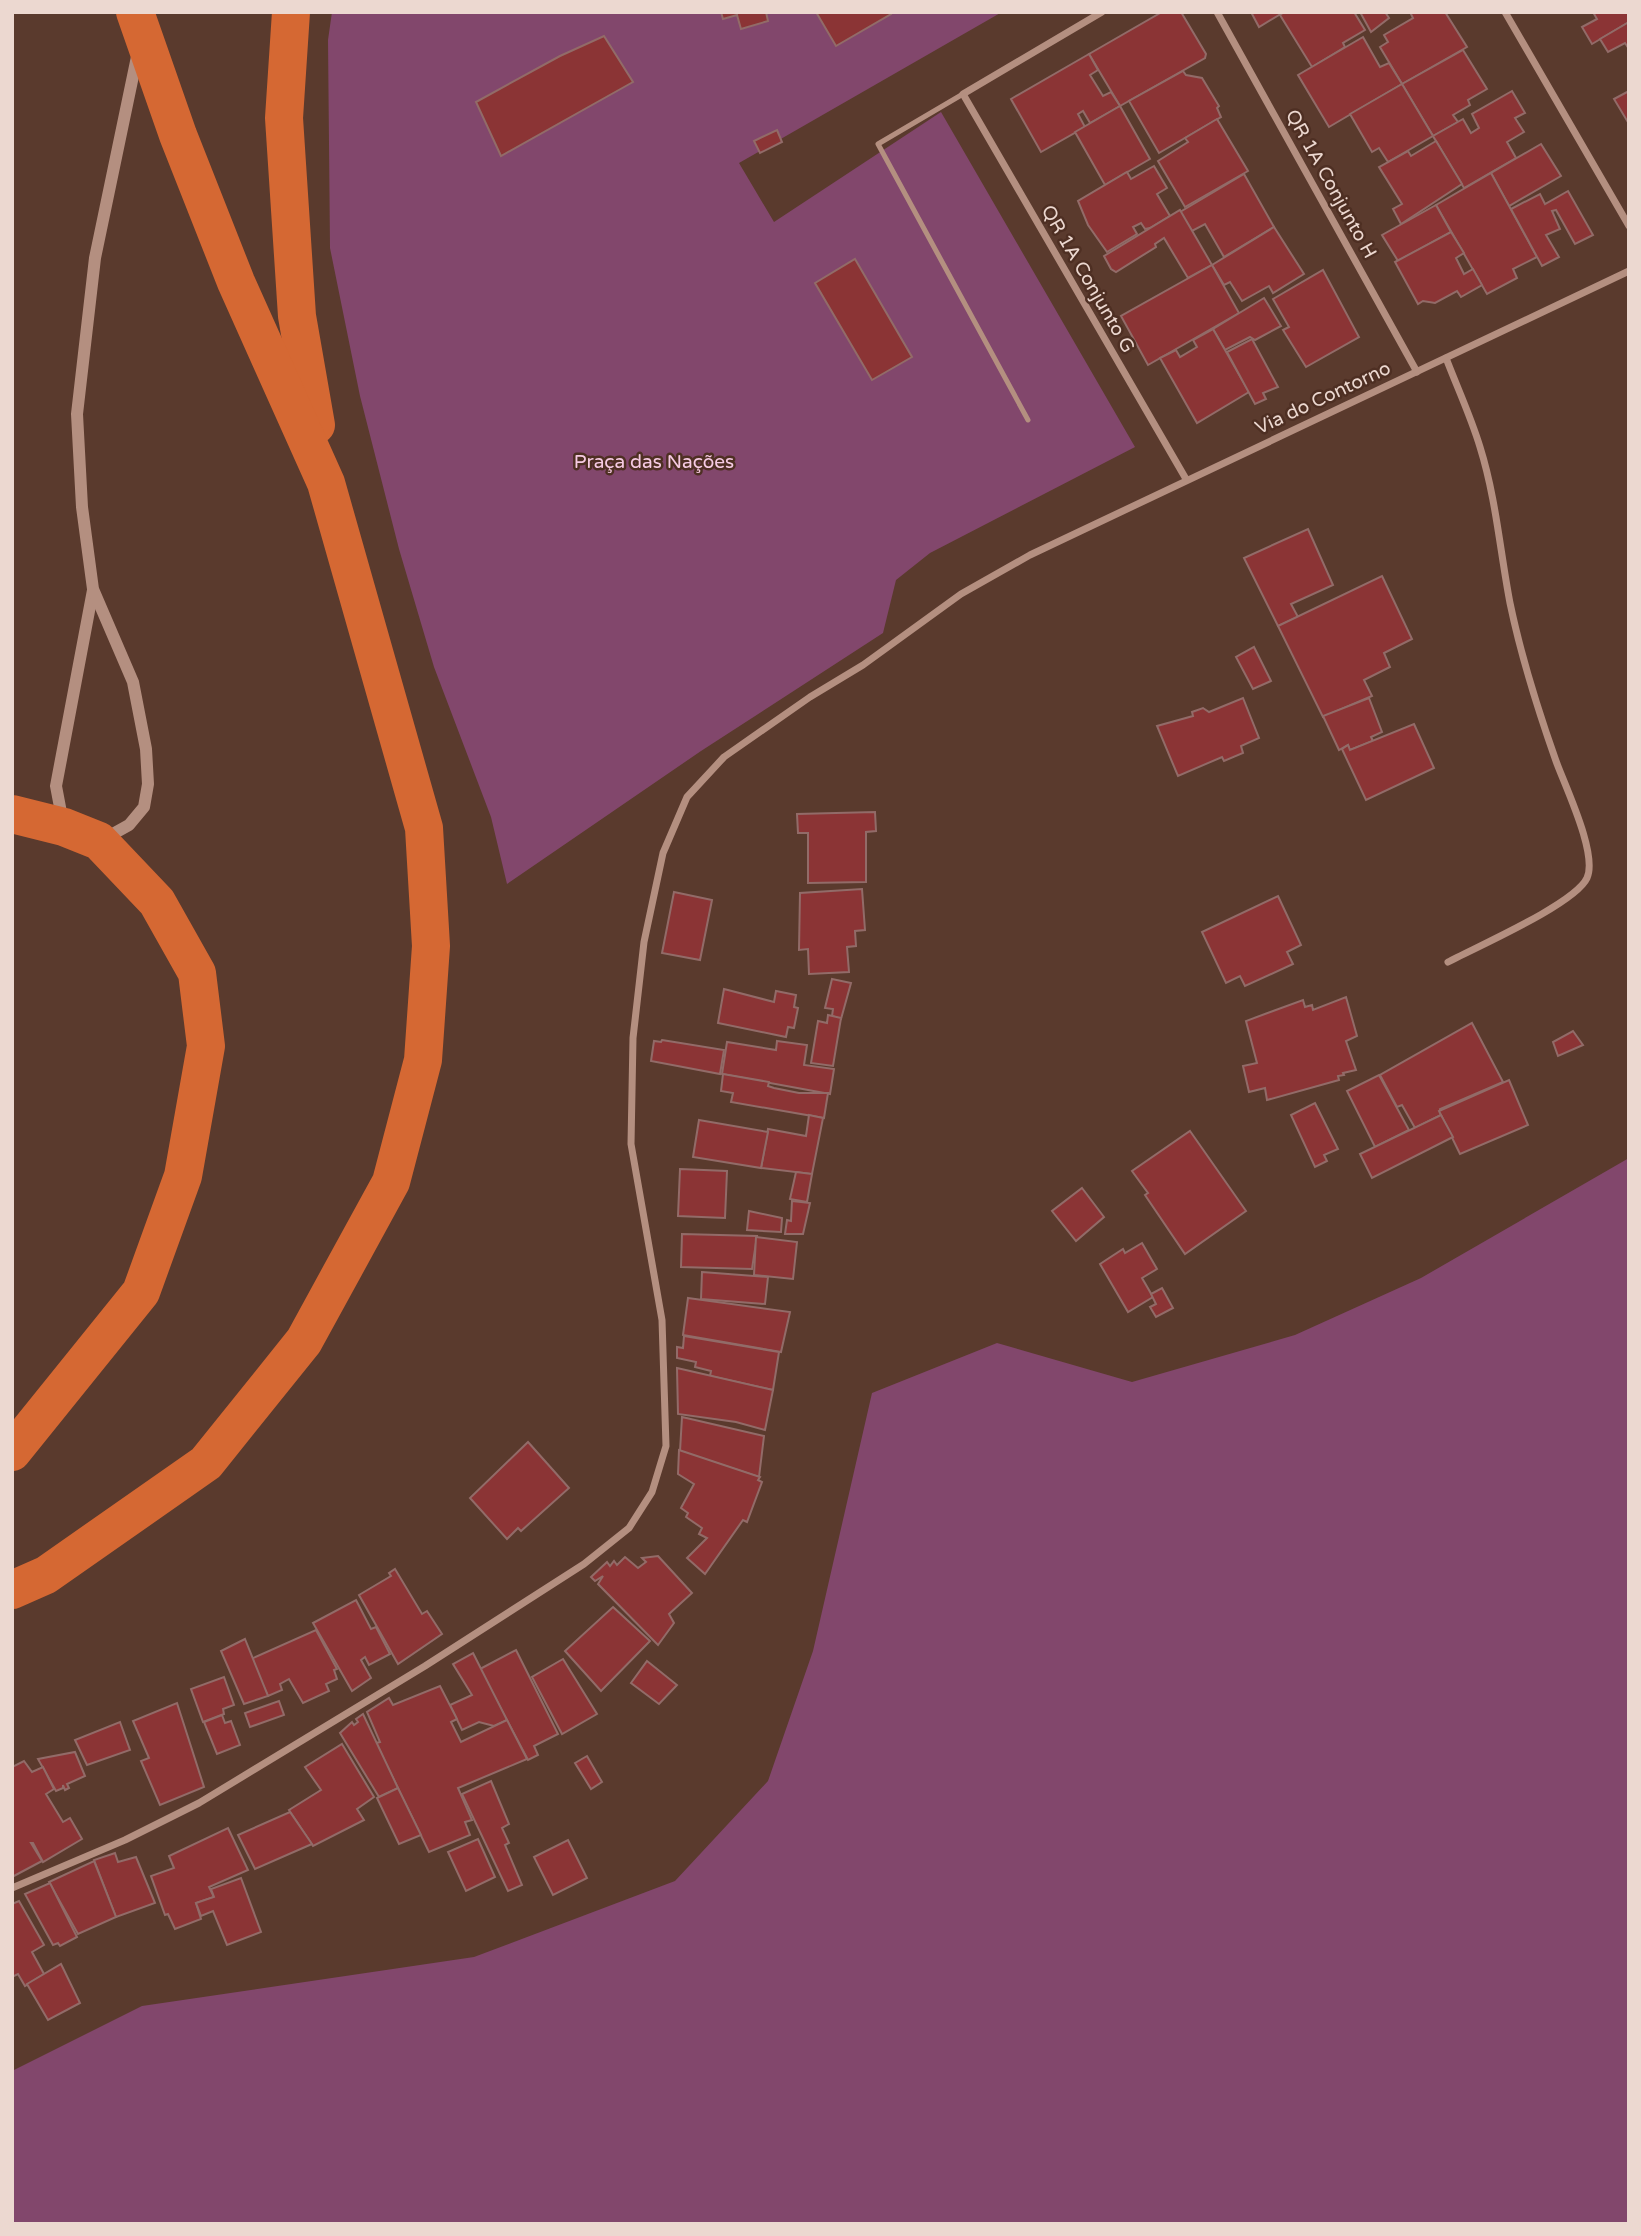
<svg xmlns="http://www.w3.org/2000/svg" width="1641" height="2236" font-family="'Varela Round',sans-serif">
	<rect width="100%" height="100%" fill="#5a3a2d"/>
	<g fill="#82476c">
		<path d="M 332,12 L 1002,12 L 739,163 L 774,222 L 941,112 L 1135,447 L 930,553 L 896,580 L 883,633 L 701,751 L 507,884 L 491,817 L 434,667 L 399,549 L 360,396 L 330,248 L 328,40 Z"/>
		<path d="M 1629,1158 L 1629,2224 L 12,2224 L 12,2071 L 142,2006 L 474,1957 L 675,1881 L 768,1781 L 813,1651 L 872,1393 L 997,1343 L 1132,1382 L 1295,1335 L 1421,1278 Z"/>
	</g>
	<g fill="#8b3435" stroke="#926b68" stroke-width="2">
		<path d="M 721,12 L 766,12 L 768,21 L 741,29 L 737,15 L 723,19 Z"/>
		<path d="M 816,12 L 890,12 L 891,14 L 836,46 Z"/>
		<path d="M 1162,12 L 1181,12 L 1206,54 L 1205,58 L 1120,106 L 1089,54 Z"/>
		<path d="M 1251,12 L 1284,12 L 1259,27 Z"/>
		<path d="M 1284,12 L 1354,12 L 1365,30 L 1343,43 L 1345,47 L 1312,67 L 1280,15 Z"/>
		<path d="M 1360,12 L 1385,12 L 1389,18 L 1371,32 Z"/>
		<path d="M 1410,12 L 1445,12 L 1467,47 L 1402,84 L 1380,47 L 1388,42 L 1384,35 L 1413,18 Z"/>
		<path d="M 1593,12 L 1629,12 L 1629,22 L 1592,44 L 1582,27 L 1597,19 Z"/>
		<path d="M 1629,22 L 1629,49 L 1625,43 L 1608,52 L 1600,39 Z"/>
		<path d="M 604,36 L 633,82 L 501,156 L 476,102 L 560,56 Z"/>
		<path d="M 1363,37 L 1380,67 L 1389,63 L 1402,84 L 1329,127 L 1298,75 Z"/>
		<path d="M 1463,50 L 1487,89 L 1468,100 L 1470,105 L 1453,115 L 1458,122 L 1433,136 L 1402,84 Z"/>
		<path d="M 1089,54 L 1098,70 L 1090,75 L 1103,96 L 1111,92 L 1120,106 L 1090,123 L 1083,111 L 1078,114 L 1085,127 L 1041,152 L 1011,99 Z"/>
		<path d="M 1183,71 L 1186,75 L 1202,78 L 1219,106 L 1217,108 L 1221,117 L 1159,153 L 1129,101 Z"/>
		<path d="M 1402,84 L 1433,136 L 1388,162 L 1379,148 L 1372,152 L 1350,114 Z"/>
		<path d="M 1512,91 L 1525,113 L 1515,118 L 1524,132 L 1507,142 L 1516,158 L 1464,188 L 1433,136 L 1463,119 L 1471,133 L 1479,128 L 1472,114 Z"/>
		<path d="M 1629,91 L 1629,124 L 1614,99 Z"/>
		<path d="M 1120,106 L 1150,159 L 1105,185 L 1075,132 Z"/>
		<path d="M 1217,119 L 1248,171 L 1185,207 L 1158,161 L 1188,142 L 1185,138 Z"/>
		<path d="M 777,130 L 782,142 L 760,153 L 754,141 Z"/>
		<path d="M 1436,141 L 1462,184 L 1401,224 L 1393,209 L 1402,204 L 1379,167 L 1408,151 L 1411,156 Z"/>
		<path d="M 1541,144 L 1561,176 L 1509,206 L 1491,173 Z"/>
		<path d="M 1154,166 L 1167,188 L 1157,194 L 1170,216 L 1150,228 L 1145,229 L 1141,223 L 1133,227 L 1137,234 L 1107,252 L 1088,225 L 1078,201 L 1127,172 L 1131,179 Z"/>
		<path d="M 1491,173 L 1537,257 L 1513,269 L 1517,278 L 1487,294 L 1436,205 Z"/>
		<path d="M 1244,174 L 1274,227 L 1224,257 L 1205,224 L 1192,231 L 1180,212 Z"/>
		<path d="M 1568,191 L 1593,235 L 1575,244 L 1556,210 L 1552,211 L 1560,229 L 1546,235 L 1559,257 L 1542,266 L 1511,209 L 1540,194 L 1545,204 Z"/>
		<path d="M 1436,205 L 1451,232 L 1398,261 L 1382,235 Z"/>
		<path d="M 1180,210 L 1212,265 L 1188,278 L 1164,238 L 1155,244 L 1156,247 L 1116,272 L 1111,269 L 1104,256 Z"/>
		<path d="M 1274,227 L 1304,274 L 1273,293 L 1269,286 L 1242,301 L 1230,282 L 1224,285 L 1212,265 Z"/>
		<path d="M 1451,232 L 1464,253 L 1456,258 L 1464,274 L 1473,269 L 1482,285 L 1461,297 L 1457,291 L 1435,303 L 1423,301 L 1418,304 L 1395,262 Z"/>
		<path d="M 855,259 L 912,357 L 872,380 L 815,283 Z"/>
		<path d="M 1212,265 L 1239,313 L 1148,365 L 1121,316 Z"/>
		<path d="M 1323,270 L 1359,337 L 1306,367 L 1283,330 L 1289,327 L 1273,299 Z"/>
		<path d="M 1264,298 L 1281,326 L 1255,340 L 1250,337 L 1225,350 L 1213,329 Z"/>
		<path d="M 1213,329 L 1249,392 L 1197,423 L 1160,358 L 1176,350 L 1180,357 L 1197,347 L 1193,340 Z"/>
		<path d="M 1252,339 L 1278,387 L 1263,393 L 1266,399 L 1255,404 L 1227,352 Z"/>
		<path d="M 1308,529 L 1333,585 L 1291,604 L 1298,617 L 1278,626 L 1244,558 Z"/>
		<path d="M 1382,576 L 1412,639 L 1384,653 L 1390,667 L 1364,680 L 1372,696 L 1323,717 L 1278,626 Z"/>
		<path d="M 1254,647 L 1271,681 L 1253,689 L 1236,657 Z"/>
		<path d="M 1243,698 L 1259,738 L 1241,746 L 1243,753 L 1224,761 L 1222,757 L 1178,776 L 1157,726 L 1193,716 L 1192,712 L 1203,708 L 1209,712 Z"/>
		<path d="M 1369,698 L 1382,732 L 1371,737 L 1373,741 L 1350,750 L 1348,745 L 1339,750 L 1323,716 Z"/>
		<path d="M 1414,724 L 1434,768 L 1366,800 L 1342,749 L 1348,745 L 1350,750 Z"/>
		<path d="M 875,812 L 876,831 L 866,832 L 866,882 L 808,883 L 808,833 L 798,833 L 797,814 Z"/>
		<path d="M 862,889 L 865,930 L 855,931 L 856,946 L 847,947 L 849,972 L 809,974 L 808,949 L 799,950 L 800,893 Z"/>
		<path d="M 674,892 L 712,900 L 700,960 L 662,953 Z"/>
		<path d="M 1278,896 L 1301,945 L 1287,952 L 1293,964 L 1245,986 L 1240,976 L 1226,983 L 1202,932 Z"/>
		<path d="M 832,979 L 851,983 L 841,1019 L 832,1016 L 833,1009 L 825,1008 Z"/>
		<path d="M 724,989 L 774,1002 L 776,991 L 796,995 L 794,1007 L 798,1008 L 794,1028 L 788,1027 L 786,1037 L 718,1023 Z"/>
		<path d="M 1346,997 L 1357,1036 L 1346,1041 L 1356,1070 L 1343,1073 L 1344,1075 L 1338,1076 L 1339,1080 L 1267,1100 L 1265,1088 L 1249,1092 L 1243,1066 L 1257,1063 L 1246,1021 L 1303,1000 L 1305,1007 L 1312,1005 L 1313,1010 Z"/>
		<path d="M 828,1015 L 841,1018 L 833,1066 L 811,1063 L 818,1021 L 827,1023 Z"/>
		<path d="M 1472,1023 L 1503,1082 L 1440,1109 L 1441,1115 L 1415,1128 L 1402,1105 L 1397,1107 L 1380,1075 Z"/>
		<path d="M 1573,1031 L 1583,1045 L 1558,1056 L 1553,1042 Z"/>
		<path d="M 662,1040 L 724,1050 L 720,1074 L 651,1061 L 654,1041 L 661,1042 Z"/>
		<path d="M 777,1041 L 807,1045 L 804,1065 L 834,1069 L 830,1094 L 722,1074 L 727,1042 L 776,1050 Z"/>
		<path d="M 723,1074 L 769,1082 L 768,1086 L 774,1088 L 799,1093 L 828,1093 L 824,1118 L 731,1102 L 733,1093 L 721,1091 Z"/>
		<path d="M 1379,1075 L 1409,1130 L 1375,1147 L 1347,1091 Z"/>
		<path d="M 1509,1080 L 1528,1125 L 1460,1154 L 1439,1111 Z"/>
		<path d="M 1315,1103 L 1338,1149 L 1324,1155 L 1327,1161 L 1315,1167 L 1291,1115 Z"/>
		<path d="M 809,1115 L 823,1118 L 812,1174 L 761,1168 L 768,1129 L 806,1136 Z"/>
		<path d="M 1441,1115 L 1453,1137 L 1372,1178 L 1360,1154 Z"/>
		<path d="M 699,1120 L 768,1132 L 761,1168 L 693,1157 Z"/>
		<path d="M 1190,1131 L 1246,1211 L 1185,1254 L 1145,1195 L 1148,1193 L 1132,1171 Z"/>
		<path d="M 680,1169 L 727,1171 L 725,1218 L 678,1216 Z"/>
		<path d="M 796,1172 L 812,1174 L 807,1202 L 790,1199 Z"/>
		<path d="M 1082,1188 L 1104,1217 L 1076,1241 L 1052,1211 Z"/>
		<path d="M 792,1201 L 810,1203 L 803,1234 L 785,1234 L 787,1220 L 791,1221 Z"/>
		<path d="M 749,1211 L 782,1218 L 781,1232 L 747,1230 Z"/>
		<path d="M 682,1234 L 757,1236 L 752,1269 L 681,1267 Z"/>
		<path d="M 756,1237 L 797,1242 L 793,1279 L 754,1275 Z"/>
		<path d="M 1142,1243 L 1157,1269 L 1142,1278 L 1153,1297 L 1128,1312 L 1100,1264 L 1123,1249 L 1125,1253 Z"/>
		<path d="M 702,1272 L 768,1277 L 765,1304 L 701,1299 Z"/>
		<path d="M 1162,1288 L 1173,1308 L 1156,1317 L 1150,1307 L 1156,1304 L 1151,1294 Z"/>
		<path d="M 688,1298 L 790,1312 L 781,1352 L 683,1335 Z"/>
		<path d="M 684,1336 L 779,1352 L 773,1390 L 710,1376 L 711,1371 L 695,1367 L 696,1362 L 677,1358 L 677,1347 L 683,1348 Z"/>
		<path d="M 677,1368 L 773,1390 L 765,1430 L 736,1422 L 678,1414 Z"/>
		<path d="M 682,1417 L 764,1436 L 759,1477 L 680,1451 Z"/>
		<path d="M 528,1442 L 569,1488 L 521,1531 L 518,1528 L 507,1539 L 470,1498 Z"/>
		<path d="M 679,1450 L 760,1477 L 758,1480 L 762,1482 L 747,1522 L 743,1520 L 705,1574 L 687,1558 L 707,1538 L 699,1534 L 702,1528 L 686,1517 L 688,1513 L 681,1508 L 694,1484 L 678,1474 Z"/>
		<path d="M 658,1556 L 692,1593 L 669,1614 L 674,1623 L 658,1645 L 598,1584 L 603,1576 L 595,1581 L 591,1577 L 607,1562 L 610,1566 L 614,1561 L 617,1565 L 625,1557 L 638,1568 L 646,1562 L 642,1558 Z"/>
		<path d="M 395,1569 L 422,1614 L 427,1611 L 442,1634 L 398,1664 L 359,1595 L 391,1576 L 389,1573 Z"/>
		<path d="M 356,1600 L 371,1629 L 376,1627 L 390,1654 L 369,1665 L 365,1657 L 361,1660 L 371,1678 L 352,1691 L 313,1623 Z"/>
		<path d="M 613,1607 L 650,1641 L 601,1691 L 565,1651 Z"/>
		<path d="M 316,1630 L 337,1669 L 334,1670 L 337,1679 L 326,1684 L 329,1691 L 303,1703 L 289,1679 L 280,1684 L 282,1690 L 268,1696 L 251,1659 Z"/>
		<path d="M 245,1639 L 268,1696 L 244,1704 L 221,1651 Z"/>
		<path d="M 516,1650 L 558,1734 L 534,1746 L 538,1755 L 528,1760 L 480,1669 Z"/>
		<path d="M 473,1653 L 507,1720 L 494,1726 L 479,1722 L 462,1730 L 450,1705 L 472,1695 L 453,1664 Z"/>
		<path d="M 563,1659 L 597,1714 L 562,1734 L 532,1677 Z"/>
		<path d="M 647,1661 L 677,1685 L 659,1704 L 631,1683 Z"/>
		<path d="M 224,1677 L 234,1705 L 223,1709 L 224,1714 L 203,1722 L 191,1689 Z"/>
		<path d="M 440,1686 L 457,1719 L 451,1722 L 461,1742 L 507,1720 L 527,1759 L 458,1788 L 472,1820 L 465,1822 L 470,1835 L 429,1852 L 376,1743 L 380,1742 L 367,1712 L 389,1698 L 393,1705 Z"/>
		<path d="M 279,1701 L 284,1715 L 250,1727 L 245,1713 Z"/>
		<path d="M 177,1703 L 204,1787 L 160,1805 L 141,1761 L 149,1758 L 133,1721 Z"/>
		<path d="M 363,1714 L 398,1788 L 379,1797 L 340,1733 L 352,1722 L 354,1725 L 358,1722 L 356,1719 Z"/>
		<path d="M 222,1715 L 225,1723 L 231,1721 L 240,1745 L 217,1754 L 204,1722 Z"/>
		<path d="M 120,1722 L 130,1750 L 87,1765 L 75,1740 Z"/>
		<path d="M 342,1744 L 374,1797 L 357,1809 L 364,1820 L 313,1846 L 289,1810 L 321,1790 L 305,1767 Z"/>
		<path d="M 75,1752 L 85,1776 L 67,1784 L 69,1788 L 65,1790 L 63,1785 L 63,1788 L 56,1791 L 38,1759 Z"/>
		<path d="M 587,1756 L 602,1782 L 591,1789 L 575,1763 Z"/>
		<path d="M 24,1761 L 32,1772 L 43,1767 L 54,1789 L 46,1794 L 63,1822 L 70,1818 L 82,1839 L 43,1862 L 33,1843 L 31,1843 L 42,1861 L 12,1877 L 12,1767 Z"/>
		<path d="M 491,1781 L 509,1824 L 502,1828 L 509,1843 L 505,1845 L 522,1885 L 508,1891 L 462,1794 Z"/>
		<path d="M 398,1788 L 421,1835 L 399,1844 L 377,1798 Z"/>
		<path d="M 290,1812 L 312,1844 L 255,1869 L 238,1835 Z"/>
		<path d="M 228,1828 L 248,1870 L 209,1887 L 214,1897 L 196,1903 L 201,1919 L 175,1929 L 168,1914 L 165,1915 L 151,1876 L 174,1868 L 169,1856 Z"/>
		<path d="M 478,1839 L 495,1877 L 466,1891 L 448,1852 Z"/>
		<path d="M 568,1840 L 587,1878 L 553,1895 L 534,1857 Z"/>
		<path d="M 115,1853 L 118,1862 L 136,1857 L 155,1903 L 116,1917 L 94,1860 Z"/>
		<path d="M 94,1861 L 116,1917 L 78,1934 L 49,1882 Z"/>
		<path d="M 241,1878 L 261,1932 L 227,1945 L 213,1911 L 201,1916 L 196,1903 L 214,1897 L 211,1889 Z"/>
		<path d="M 50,1883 L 77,1937 L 60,1946 L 58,1943 L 53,1945 L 25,1894 Z"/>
		<path d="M 19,1901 L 44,1945 L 32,1952 L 44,1974 L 25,1986 L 18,1974 L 12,1977 L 12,1904 Z"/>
		<path d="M 61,1964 L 80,2003 L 48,2020 L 27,1984 Z"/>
	</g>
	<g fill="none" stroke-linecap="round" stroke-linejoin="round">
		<path stroke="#b48f80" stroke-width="5" d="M 963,94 L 878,144 L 1028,420"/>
		<g stroke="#b48f80" stroke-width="7">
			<path d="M 1102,12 L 963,94 L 1186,479"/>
			<path d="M 1217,12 L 1417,372"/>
			<path d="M 1505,12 L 1629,226"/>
			<path d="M 1446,358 C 1457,387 1471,417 1480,447 C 1496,498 1500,551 1510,603 C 1521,656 1538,710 1556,761 C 1565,786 1598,854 1587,878 C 1575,904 1476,947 1448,962"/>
			<path d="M 12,1888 L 125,1840 L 199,1803 L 425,1666 L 584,1564 L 629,1528 L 652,1492 L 666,1446 L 662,1320 L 631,1144 L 633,1038 L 644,942 L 663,853 L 687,797 L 724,757 L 810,697 L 863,665 L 961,594 L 1030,555 L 1629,271"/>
		</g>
		<g stroke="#b48f80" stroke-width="12">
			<path d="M 63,823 L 56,786 L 93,590"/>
			<path d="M 102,840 L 129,825 L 144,807 L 148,784 L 146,749 L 133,682 L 93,589 L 82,507 L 77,414 L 95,258 L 138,52"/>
		</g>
		<g stroke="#d56833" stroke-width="38">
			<path d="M 291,12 L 284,118 L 297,316 L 316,425"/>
			<path d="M 12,814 L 64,827 L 99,841 L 157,902 L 197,973 L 206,1046 L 183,1176 L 141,1292 L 12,1452"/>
			<path d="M 12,1590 L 46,1575 L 206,1463 L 304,1341 L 391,1182 L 423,1060 L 431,946 L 424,828 L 326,483 L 236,282 L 178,135 L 135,12"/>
		</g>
	</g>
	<g text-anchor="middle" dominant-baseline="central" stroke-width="5" stroke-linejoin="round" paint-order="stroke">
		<g font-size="19" fill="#ecd8d0" stroke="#4e2f23">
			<text transform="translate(1331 184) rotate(61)">QR 1A Conjunto H</text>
			<text transform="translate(1088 279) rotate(60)">QR 1A Conjunto G</text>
			<text transform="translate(1323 398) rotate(-25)">Via do Contorno</text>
		</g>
		<g font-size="19" fill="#f6cae3" stroke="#4e2f23">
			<text x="654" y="462">Praça das Nações</text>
		</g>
	</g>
	<rect width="1641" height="2236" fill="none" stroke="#ecd8d0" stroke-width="28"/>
</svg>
